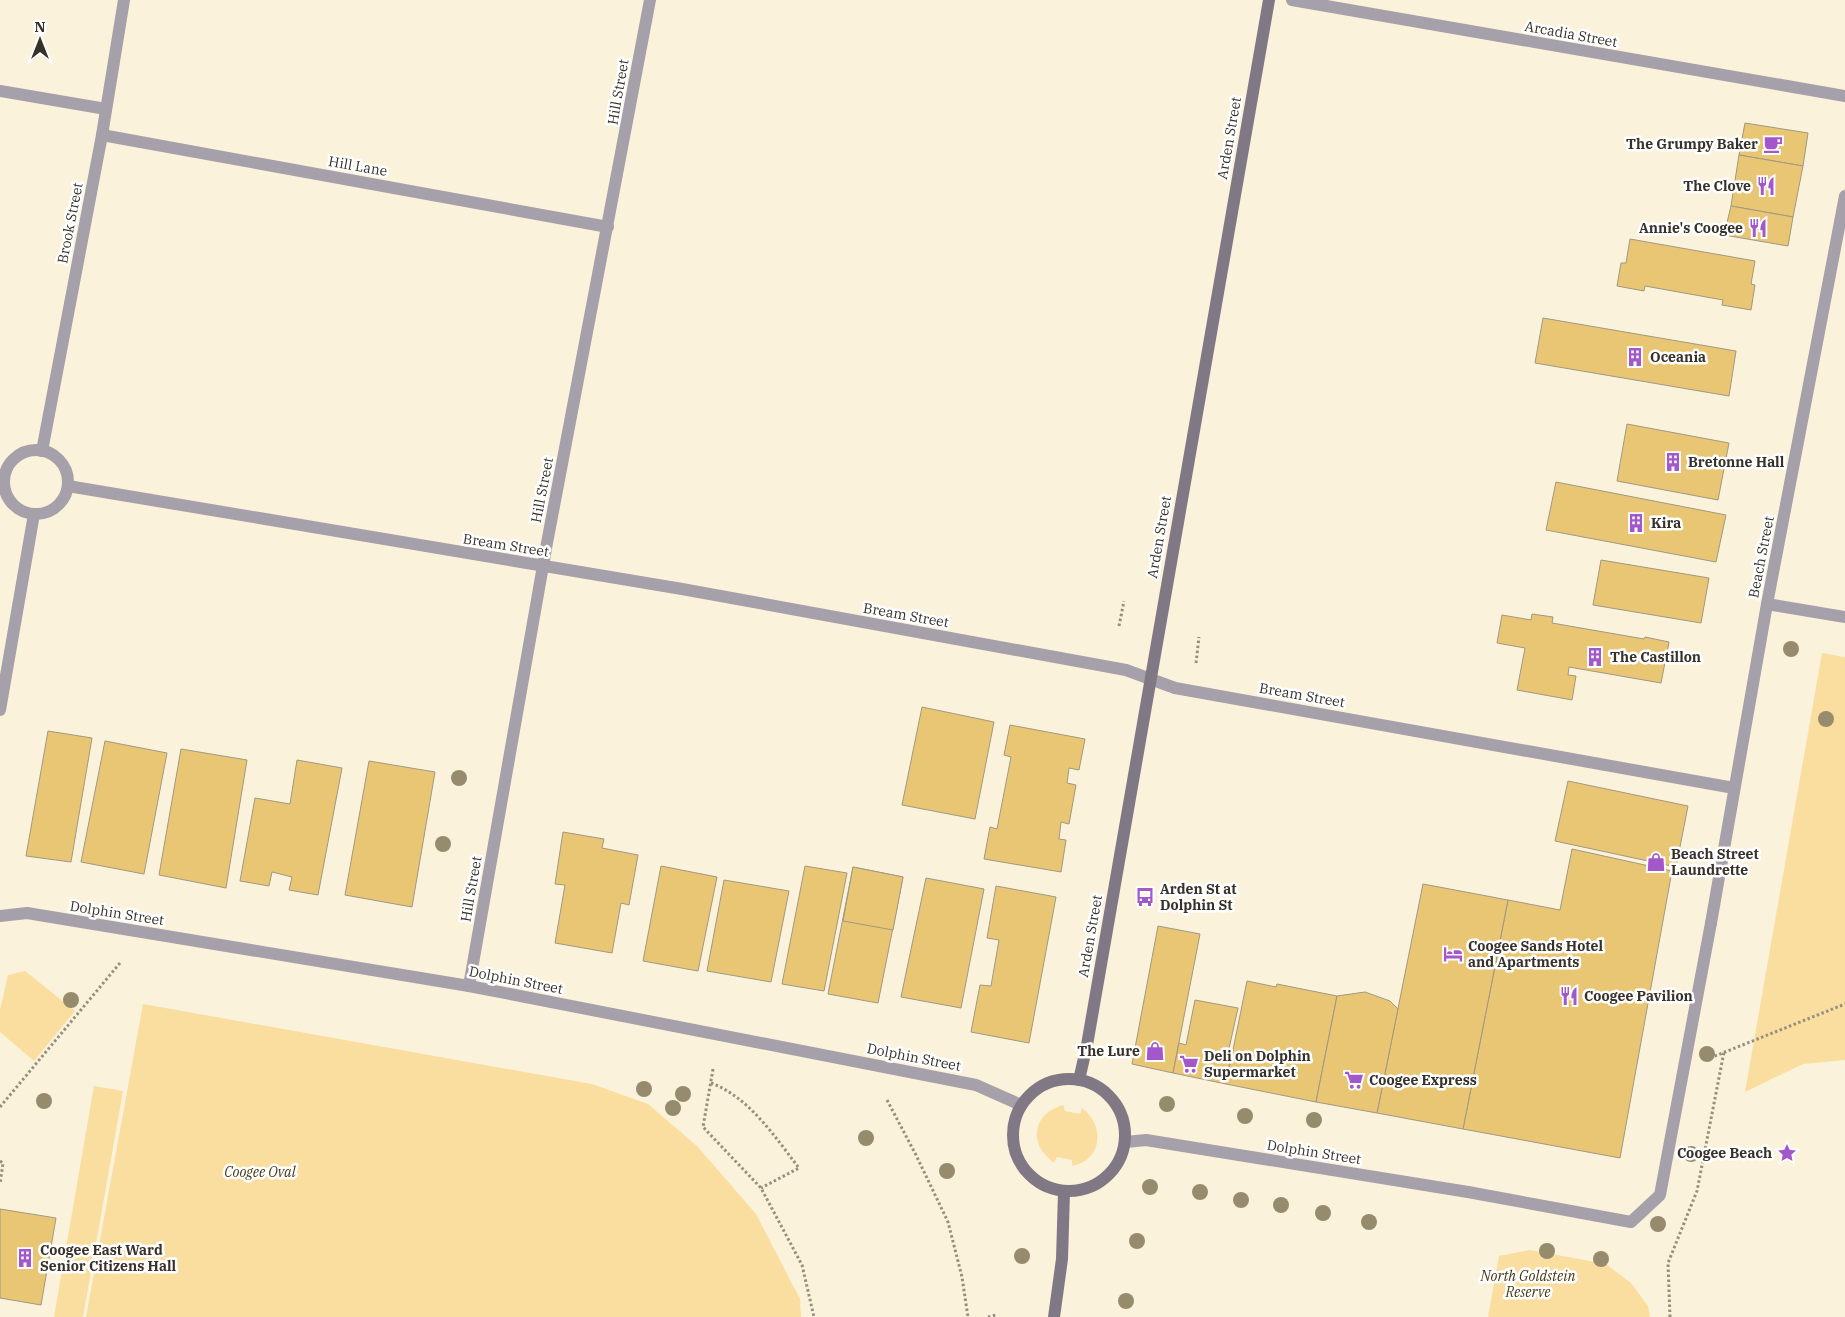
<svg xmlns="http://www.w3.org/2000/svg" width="1845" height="1317" font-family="'IBM Plex Serif',serif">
	<rect width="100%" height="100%" fill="#fbf2db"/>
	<g fill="#fade9f">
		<path d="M 1822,653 L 1845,657 L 1845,1060 L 1803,1064 L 1745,1092 Z"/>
		<path d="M 25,971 L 75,1011 L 34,1061 L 0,1032 L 0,1010 L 8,975 Z"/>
		<path d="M 143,1004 L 592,1084 L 648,1104 L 697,1146 L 756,1214 L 800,1299 L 801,1317 L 86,1317 Z"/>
		<path d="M 94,1086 L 123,1091 L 83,1317 L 54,1317 Z"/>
		<path d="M 1063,1105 L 1065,1111 L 1080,1114 L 1082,1108 C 1105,1125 1103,1160 1072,1166 L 1072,1160 L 1057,1157 L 1054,1163 C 1028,1144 1032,1114 1063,1105 Z"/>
		<path d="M 1530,1250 L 1606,1264 L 1631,1283 L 1648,1306 L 1650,1317 L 1488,1317 L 1499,1256 Z"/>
	</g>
	<g fill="#e9c673" stroke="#a19883">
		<path d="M 1745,123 L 1808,133 L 1803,166 L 1739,155 Z"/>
		<path d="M 1739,155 L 1803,166 L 1793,217 L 1731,206 Z"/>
		<path d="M 1731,206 L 1793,217 L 1788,246 L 1724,235 Z"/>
		<path d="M 1630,239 L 1755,261 L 1751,284 L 1755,285 L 1751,310 L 1722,305 L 1723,300 L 1645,286 L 1644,291 L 1617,286 L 1621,263 L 1626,263 Z"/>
		<path d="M 1543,318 L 1736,351 L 1729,396 L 1535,363 Z"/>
		<path d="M 1627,424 L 1729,443 L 1718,500 L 1617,481 Z"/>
		<path d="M 1556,482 L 1726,515 L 1716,562 L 1546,530 Z"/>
		<path d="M 1601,560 L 1709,578 L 1701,623 L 1593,605 Z"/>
		<path d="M 1532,614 L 1553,617 L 1552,623 L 1644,639 L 1645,637 L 1669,642 L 1661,683 L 1569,667 L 1568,675 L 1576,676 L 1572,700 L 1517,690 L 1525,648 L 1497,643 L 1502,615 L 1531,620 Z"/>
		<path d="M 922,707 L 994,722 L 975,819 L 902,805 Z"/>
		<path d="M 1010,725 L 1085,739 L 1079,770 L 1069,768 L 1067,783 L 1076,785 L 1069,824 L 1061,822 L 1059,839 L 1066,840 L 1061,872 L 984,859 L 990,827 L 997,829 L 1011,757 L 1004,755 Z"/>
		<path d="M 48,731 L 92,738 L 71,862 L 26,856 Z"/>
		<path d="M 105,741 L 167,753 L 144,874 L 81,862 Z"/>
		<path d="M 181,749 L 247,760 L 226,888 L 159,875 Z"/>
		<path d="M 297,760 L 342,768 L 318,895 L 289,890 L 292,877 L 272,872 L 269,886 L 240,881 L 255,798 L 290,804 Z"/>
		<path d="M 369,761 L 435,772 L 412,907 L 345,895 Z"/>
		<path d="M 1568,781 L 1688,806 L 1676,867 L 1555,841 Z"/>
		<path d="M 563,832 L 604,839 L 602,848 L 638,855 L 629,905 L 621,903 L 612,953 L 555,943 L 565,885 L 555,884 Z"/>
		<path d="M 1572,849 L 1672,871 L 1620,1158 L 1463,1129 L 1508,900 L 1560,910 Z"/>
		<path d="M 661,866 L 717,877 L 698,971 L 643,961 Z"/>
		<path d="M 805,866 L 847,873 L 824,991 L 782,984 Z"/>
		<path d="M 853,867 L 903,877 L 878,1003 L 828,994 Z"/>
		<path d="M 853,867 L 903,877 L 893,930 L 843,921 Z"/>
		<path d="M 926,878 L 984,889 L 961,1008 L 901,997 Z"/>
		<path d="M 724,880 L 789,891 L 771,982 L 707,971 Z"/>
		<path d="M 1423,884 L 1508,900 L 1463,1129 L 1377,1113 Z"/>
		<path d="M 996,886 L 1056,897 L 1029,1043 L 971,1032 L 980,985 L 991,986 L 999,940 L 987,938 Z"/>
		<path d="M 1158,926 L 1200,934 L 1173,1073 L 1132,1064 Z"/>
		<path d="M 1247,981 L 1276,987 L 1277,984 L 1337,996 L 1316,1102 L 1226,1084 Z"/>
		<path d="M 1365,992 L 1390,1001 L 1398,1009 L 1377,1113 L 1316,1102 L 1337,996 Z"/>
		<path d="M 1195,1000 L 1238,1008 L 1228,1053 L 1231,1054 L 1226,1084 L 1173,1073 L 1179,1043 L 1186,1045 Z"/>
		<path d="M 0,1209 L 56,1218 L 41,1305 L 0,1298 Z"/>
	</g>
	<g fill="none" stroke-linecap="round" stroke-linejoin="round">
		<g stroke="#958f7f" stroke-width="3" stroke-dasharray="2.5 2.5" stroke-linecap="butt">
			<path d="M 1119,626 L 1124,601"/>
			<path d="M 1196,663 L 1199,637"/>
			<path d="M 1710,1058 L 1845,1004"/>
			<path d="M 713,1069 L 703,1127 L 761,1188 L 802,1265 L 814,1317"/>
			<path d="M 711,1083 C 749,1097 775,1137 799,1168 L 761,1188"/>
			<path d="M 887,1100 L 916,1155 L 948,1222 L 962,1277 L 968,1317"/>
			<path d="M 0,1107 L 120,963"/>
			<path d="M 0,1161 L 3,1163 L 0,1184"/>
			<path d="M 988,1317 L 996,1315"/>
			<path d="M 1670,1317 L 1668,1263 L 1697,1191 L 1724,1052"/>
		</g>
		<path stroke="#a5a0a9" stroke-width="12" d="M 1767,604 L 1845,617"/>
		<path stroke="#a5a0a9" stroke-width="12" d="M 1468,1192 L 1631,1222 L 1660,1195 L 1711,923"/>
		<g stroke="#a5a0a9" stroke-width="12">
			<path d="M 1292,0 L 1845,96"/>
			<path d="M 0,91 L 106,109"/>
			<path d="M 102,135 L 608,227"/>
			<circle cx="36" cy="482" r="32"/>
			<path d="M 42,451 L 102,135 L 124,0"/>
			<path d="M 68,486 L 682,589 L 1126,670 L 1175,688 L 1734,788"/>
			<path d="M 0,710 L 34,514"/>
			<path d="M 0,916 L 27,913 L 469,986 L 976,1085 L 1021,1105"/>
			<path d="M 1711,923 L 1767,604 L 1845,196"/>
			<path d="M 469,986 L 547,543 L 650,0"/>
			<path d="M 1126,1142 L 1146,1140 L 1468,1192"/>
		</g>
		<g stroke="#807985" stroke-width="12">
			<circle cx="1069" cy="1135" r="56"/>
			<path d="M 1079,1080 L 1087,1045 L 1269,0"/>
			<path d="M 1054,1317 L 1062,1259 L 1064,1192"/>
		</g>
	</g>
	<g fill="#978b6d">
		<circle cx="1791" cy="649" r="8"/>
		<circle cx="1826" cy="719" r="8"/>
		<circle cx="459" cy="778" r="8"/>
		<circle cx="443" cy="844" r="8"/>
		<circle cx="71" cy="1000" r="8"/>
		<circle cx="1707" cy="1054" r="8"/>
		<circle cx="644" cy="1089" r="8"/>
		<circle cx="683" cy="1094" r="8"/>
		<circle cx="44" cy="1101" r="8"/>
		<circle cx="1167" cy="1104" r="8"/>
		<circle cx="673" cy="1108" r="8"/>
		<circle cx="1245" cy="1116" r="8"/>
		<circle cx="1314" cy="1120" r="8"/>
		<circle cx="866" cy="1138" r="8"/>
		<circle cx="1691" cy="1154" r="8"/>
		<circle cx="947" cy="1171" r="8"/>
		<circle cx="1150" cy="1187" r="8"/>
		<circle cx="1200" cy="1192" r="8"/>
		<circle cx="1241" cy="1200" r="8"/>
		<circle cx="1281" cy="1205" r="8"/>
		<circle cx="1323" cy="1213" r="8"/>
		<circle cx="1369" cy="1222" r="8"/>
		<circle cx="1658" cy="1224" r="8"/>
		<circle cx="1137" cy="1241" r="8"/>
		<circle cx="1547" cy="1251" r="8"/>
		<circle cx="1022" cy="1256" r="8"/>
		<circle cx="1601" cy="1259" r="8"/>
		<circle cx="1126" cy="1301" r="8"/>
	</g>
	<defs>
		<g id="cafe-bare" transform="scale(1.5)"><path d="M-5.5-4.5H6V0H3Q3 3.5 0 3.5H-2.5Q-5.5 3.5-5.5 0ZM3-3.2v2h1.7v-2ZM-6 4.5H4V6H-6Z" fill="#a258cb" stroke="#fff" stroke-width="2.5" paint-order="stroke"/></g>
		<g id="restaurant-bare" transform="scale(1.5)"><path d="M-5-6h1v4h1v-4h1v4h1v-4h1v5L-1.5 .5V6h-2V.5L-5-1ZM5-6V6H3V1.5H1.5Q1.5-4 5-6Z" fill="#a258cb" stroke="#fff" stroke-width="2.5" paint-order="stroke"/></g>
		<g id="building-bare" transform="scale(1.5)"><path d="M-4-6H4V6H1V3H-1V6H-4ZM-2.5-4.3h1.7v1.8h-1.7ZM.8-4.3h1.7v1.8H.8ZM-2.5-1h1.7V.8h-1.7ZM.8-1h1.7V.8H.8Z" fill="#a258cb" stroke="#fff" stroke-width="2.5" paint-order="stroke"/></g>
		<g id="shop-bare" transform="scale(1.5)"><path d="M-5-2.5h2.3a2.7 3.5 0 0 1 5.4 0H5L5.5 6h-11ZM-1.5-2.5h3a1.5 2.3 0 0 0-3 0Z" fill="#a258cb" stroke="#fff" stroke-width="2.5" paint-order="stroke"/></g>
		<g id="bus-bare" transform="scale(1.5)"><path d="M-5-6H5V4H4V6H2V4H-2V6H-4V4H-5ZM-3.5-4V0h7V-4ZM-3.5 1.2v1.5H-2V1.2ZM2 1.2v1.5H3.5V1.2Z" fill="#a258cb" stroke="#fff" stroke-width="2.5" paint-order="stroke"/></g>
		<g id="hotel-bare" transform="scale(1.5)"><path d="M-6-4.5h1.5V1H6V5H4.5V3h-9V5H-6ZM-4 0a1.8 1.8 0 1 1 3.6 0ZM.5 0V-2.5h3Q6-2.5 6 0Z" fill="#a258cb" stroke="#fff" stroke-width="2.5" paint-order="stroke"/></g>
		<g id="supermarket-bare" transform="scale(1.5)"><path d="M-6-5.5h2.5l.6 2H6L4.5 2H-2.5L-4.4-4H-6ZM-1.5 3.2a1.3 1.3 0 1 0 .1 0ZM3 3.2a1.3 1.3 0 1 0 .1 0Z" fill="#a258cb" stroke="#fff" stroke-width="2.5" paint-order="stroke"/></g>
		<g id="sight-bare" transform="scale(1.5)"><path d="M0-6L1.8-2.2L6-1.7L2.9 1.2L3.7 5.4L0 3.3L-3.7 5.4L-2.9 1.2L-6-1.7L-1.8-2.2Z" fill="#a258cb" stroke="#fff" stroke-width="2.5" paint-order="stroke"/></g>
	</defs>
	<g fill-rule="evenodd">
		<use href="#cafe-bare" x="1773" y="144"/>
		<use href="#restaurant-bare" x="1766" y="186"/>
		<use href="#restaurant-bare" x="1758" y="228"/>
		<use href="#building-bare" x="1635" y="357"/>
		<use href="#building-bare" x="1673" y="462"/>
		<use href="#building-bare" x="1636" y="523"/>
		<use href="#building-bare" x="1595" y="657"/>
		<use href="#shop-bare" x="1656" y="862"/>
		<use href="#bus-bare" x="1145" y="897"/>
		<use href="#hotel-bare" x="1453" y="954"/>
		<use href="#restaurant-bare" x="1569" y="996"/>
		<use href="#shop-bare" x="1155" y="1051"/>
		<use href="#supermarket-bare" x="1189" y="1064"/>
		<use href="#supermarket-bare" x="1354" y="1080"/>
		<use href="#sight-bare" x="1787" y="1153"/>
		<use href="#building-bare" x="25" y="1258"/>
	</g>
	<g text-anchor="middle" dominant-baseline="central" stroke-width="5" stroke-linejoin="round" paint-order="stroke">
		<g font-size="14" fill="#36322a" stroke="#fff">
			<text transform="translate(1571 34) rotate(10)">Arcadia Street</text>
			<text transform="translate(618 92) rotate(-80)">Hill Street</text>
			<text transform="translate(1229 138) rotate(-80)">Arden Street</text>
			<text transform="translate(358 166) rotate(10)">Hill Lane</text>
			<text transform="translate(70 223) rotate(-79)">Brook Street</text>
			<text transform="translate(542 490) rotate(-79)">Hill Street</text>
			<text transform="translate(1159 537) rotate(-80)">Arden Street</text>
			<text transform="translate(506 545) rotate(9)">Bream Street</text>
			<text transform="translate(1761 557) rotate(-79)">Beach Street</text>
			<text transform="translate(906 615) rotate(10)">Bream Street</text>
			<text transform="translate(1302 695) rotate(10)">Bream Street</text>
			<text transform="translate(471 889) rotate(-80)">Hill Street</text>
			<text transform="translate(117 913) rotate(9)">Dolphin Street</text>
			<text transform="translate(1090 936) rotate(-80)">Arden Street</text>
			<text transform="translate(516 980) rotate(11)">Dolphin Street</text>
			<text transform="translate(914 1057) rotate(11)">Dolphin Street</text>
			<text transform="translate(1314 1152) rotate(9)">Dolphin Street</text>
		</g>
		<g font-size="14" font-weight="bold" fill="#36322a" stroke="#fff" text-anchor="start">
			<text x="1758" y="144" text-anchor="end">The Grumpy Baker</text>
			<text x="1751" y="186" text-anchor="end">The Clove</text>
			<text x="1743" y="228" text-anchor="end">Annie's Coogee</text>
			<text x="1650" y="357">Oceania</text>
			<text x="1688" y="462">Bretonne Hall</text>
			<text x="1651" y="523">Kira</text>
			<text x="1610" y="657">The Castillon</text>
			<text x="1671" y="854">Beach Street<tspan x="1671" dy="16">Laundrette</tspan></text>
			<text x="1160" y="889">Arden St at<tspan x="1160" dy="16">Dolphin St</tspan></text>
			<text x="1468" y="946">Coogee Sands Hotel<tspan x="1468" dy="16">and Apartments</tspan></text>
			<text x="1584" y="996">Coogee Pavilion</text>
			<text x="1140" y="1051" text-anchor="end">The Lure</text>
			<text x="1204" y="1056">Deli on Dolphin<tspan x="1204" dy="16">Supermarket</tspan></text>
			<text x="1369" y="1080">Coogee Express</text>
			<text x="1772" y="1153" text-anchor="end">Coogee Beach</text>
			<text x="40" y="1250">Coogee East Ward<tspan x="40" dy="16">Senior Citizens Hall</tspan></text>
		</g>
		<g font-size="14" font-style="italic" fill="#453713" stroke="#fff">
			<text x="260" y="1172">Coogee Oval</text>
			<text x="1528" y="1276">North Goldstein<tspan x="1528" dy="16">Reserve</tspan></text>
		</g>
	</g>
	<g transform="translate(40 40)" stroke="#ffffff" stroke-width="4" paint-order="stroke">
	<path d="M0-4L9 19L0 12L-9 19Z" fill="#36322a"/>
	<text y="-8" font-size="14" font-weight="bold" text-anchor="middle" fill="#36322a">N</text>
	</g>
</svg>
